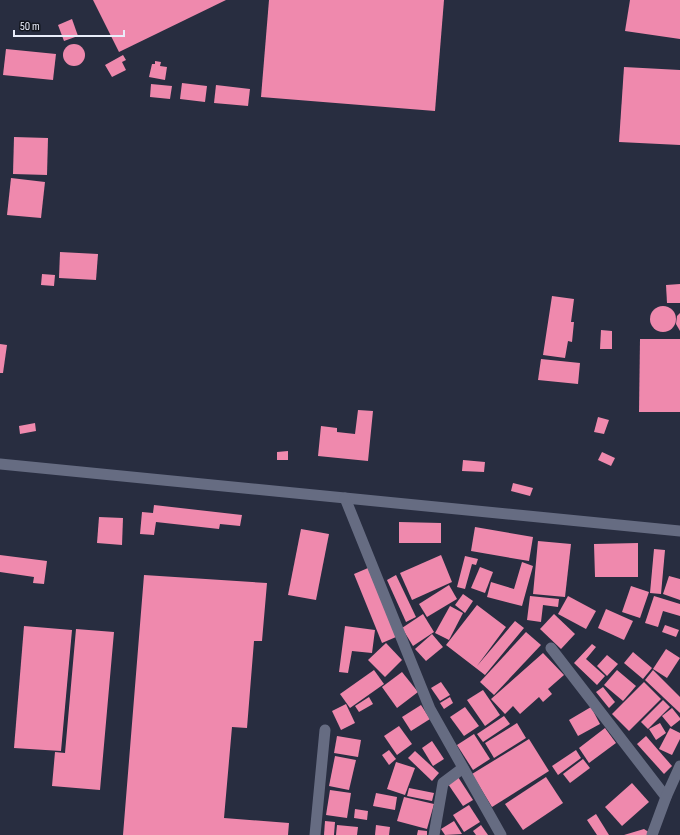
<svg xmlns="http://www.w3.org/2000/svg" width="680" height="835" font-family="'Sofia Sans Condensed',sans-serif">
	<rect width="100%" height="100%" fill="#282d40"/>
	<g fill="#ef89ad">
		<path d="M 93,0 L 226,0 L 119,52 Z"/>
		<path d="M 269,0 L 444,0 L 435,111 L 261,97 Z"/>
		<path d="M 630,0 L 680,0 L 680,39 L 625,31 Z"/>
		<path d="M 72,19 L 78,36 L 64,41 L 58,25 Z"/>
		<circle cx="74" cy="55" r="11"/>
		<path d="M 6,49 L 56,54 L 53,80 L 3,75 Z"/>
		<path d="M 123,55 L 126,60 L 122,62 L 126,70 L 112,77 L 105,65 Z"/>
		<path d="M 155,61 L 161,62 L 160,66 L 167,67 L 165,80 L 149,77 L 152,64 L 155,64 Z"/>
		<path d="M 624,67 L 680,70 L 680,145 L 619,142 Z"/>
		<path d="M 182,83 L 207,86 L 205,102 L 180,99 Z"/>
		<path d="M 151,84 L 172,86 L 170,99 L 150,97 Z"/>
		<path d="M 216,85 L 250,89 L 248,106 L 214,103 Z"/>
		<path d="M 14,137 L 48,138 L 47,175 L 13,174 Z"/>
		<path d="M 11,178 L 45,182 L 41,218 L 7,215 Z"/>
		<path d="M 60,252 L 98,254 L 96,280 L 59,278 Z"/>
		<path d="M 42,274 L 55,275 L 54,286 L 41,285 Z"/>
		<path d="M 680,284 L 680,303 L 667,303 L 666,285 Z"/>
		<path d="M 552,296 L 574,299 L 571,322 L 574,322 L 572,342 L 568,341 L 565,358 L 543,355 Z"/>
		<circle cx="663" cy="319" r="13"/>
		<path d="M 680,313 L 680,331 L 676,324 L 677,316 Z"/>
		<path d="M 601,330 L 612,331 L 612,349 L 600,349 Z"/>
		<path d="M 640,339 L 680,339 L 680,412 L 639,412 Z"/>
		<path d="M 0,344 L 7,345 L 3,373 L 0,373 Z"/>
		<path d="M 541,359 L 580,363 L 578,384 L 538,380 Z"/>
		<path d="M 358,410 L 373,411 L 368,461 L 318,456 L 321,426 L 337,428 L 337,432 L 355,434 Z"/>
		<path d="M 598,417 L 609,420 L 604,434 L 594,432 Z"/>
		<path d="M 35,423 L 36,431 L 20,434 L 19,426 Z"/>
		<path d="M 288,451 L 288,460 L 277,460 L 277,452 Z"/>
		<path d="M 602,452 L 615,458 L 611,466 L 598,460 Z"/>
		<path d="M 463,460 L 485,462 L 484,472 L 462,471 Z"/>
		<path d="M 513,483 L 533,488 L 530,496 L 511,491 Z"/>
		<path d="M 154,505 L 242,515 L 240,526 L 220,524 L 219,529 L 156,522 L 154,535 L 140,534 L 142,512 L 153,513 Z"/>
		<path d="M 99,517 L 123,518 L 122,545 L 97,543 Z"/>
		<path d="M 399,522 L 441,523 L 441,543 L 399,543 Z"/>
		<path d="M 475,527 L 533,537 L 529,561 L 471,551 Z"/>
		<path d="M 301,529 L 329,534 L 316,600 L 288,595 Z"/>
		<path d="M 538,541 L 571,544 L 565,597 L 533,594 Z"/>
		<path d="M 638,543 L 638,577 L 595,577 L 594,544 Z"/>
		<path d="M 654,549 L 665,550 L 661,594 L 650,593 Z"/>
		<path d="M 0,555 L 47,561 L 44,584 L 33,583 L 34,577 L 0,572 Z"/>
		<path d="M 441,555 L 452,582 L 412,600 L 400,573 Z"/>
		<path d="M 465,556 L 478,559 L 476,565 L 472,564 L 465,589 L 457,587 Z"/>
		<path d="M 522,562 L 533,566 L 522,606 L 487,597 L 491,582 L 514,589 Z"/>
		<path d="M 480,567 L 493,572 L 485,593 L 471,588 Z"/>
		<path d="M 368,568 L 396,637 L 382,643 L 354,574 Z"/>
		<path d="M 144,575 L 267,583 L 262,641 L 254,641 L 247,728 L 232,727 L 224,818 L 289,823 L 288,835 L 123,835 Z"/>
		<path d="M 396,575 L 416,617 L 406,622 L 387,580 Z"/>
		<path d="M 669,576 L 680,579 L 680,600 L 663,594 Z"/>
		<path d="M 449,585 L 457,599 L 427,617 L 419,604 Z"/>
		<path d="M 631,586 L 649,592 L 640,618 L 622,612 Z"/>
		<path d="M 463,594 L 473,601 L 465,613 L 455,605 Z"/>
		<path d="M 530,596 L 559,599 L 558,607 L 543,605 L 541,622 L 527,620 Z"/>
		<path d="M 568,596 L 596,611 L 586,629 L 558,614 Z"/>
		<path d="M 654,596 L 680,604 L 680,616 L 663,611 L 658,627 L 645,623 Z"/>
		<path d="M 477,605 L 506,627 L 477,666 L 515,621 L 524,628 L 485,675 L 446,645 Z"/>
		<path d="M 450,606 L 463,613 L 449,640 L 435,633 Z"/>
		<path d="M 606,609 L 633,621 L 624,640 L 598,628 Z"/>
		<path d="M 423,614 L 434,632 L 413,646 L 402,628 Z"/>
		<path d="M 554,614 L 575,634 L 561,649 L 540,629 Z"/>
		<path d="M 665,625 L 679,630 L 676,637 L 662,632 Z"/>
		<path d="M 24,626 L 72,630 L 61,751 L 14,748 Z"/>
		<path d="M 345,626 L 375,630 L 372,653 L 352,651 L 348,673 L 339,672 Z"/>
		<path d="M 76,629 L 114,632 L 100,790 L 52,786 L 55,752 L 65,753 Z"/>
		<path d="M 526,632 L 541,645 L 494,695 L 480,682 Z"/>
		<path d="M 432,634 L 443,647 L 426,661 L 415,649 Z"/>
		<path d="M 386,643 L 402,660 L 385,677 L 368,660 Z"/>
		<path d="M 592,644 L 596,647 L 586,659 L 605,676 L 597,685 L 574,663 Z"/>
		<path d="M 666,649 L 680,658 L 667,678 L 653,669 Z"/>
		<path d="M 633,652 L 652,668 L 643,679 L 624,663 Z"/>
		<path d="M 543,653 L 564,675 L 548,689 L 552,694 L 543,702 L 539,697 L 520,714 L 513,706 L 505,714 L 491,699 Z"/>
		<path d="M 607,655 L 618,664 L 607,676 L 597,666 Z"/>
		<path d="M 374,670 L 384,684 L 350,708 L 340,694 Z"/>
		<path d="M 617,670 L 636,686 L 623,701 L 604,685 Z"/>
		<path d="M 653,670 L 680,697 L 680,713 L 645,680 Z"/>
		<path d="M 402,672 L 418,692 L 397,708 L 382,687 Z"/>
		<path d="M 441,682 L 450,695 L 440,701 L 431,688 Z"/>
		<path d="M 644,682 L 661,699 L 629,731 L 612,714 Z"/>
		<path d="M 603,687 L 615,702 L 609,708 L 596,692 Z"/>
		<path d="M 483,690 L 500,715 L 485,726 L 467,700 Z"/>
		<path d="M 369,697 L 373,704 L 359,712 L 355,706 Z"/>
		<path d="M 450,697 L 453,703 L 444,709 L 440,703 Z"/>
		<path d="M 663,700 L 670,707 L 648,729 L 641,722 Z"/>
		<path d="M 346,704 L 355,723 L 341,730 L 332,711 Z"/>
		<path d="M 421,705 L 430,719 L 411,731 L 402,717 Z"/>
		<path d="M 465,707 L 479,726 L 464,736 L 450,717 Z"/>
		<path d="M 591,707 L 600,724 L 578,736 L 569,720 Z"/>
		<path d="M 672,708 L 680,718 L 680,720 L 671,727 L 662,716 Z"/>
		<path d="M 504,716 L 510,724 L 483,742 L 477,734 Z"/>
		<path d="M 517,723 L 526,738 L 494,758 L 485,743 Z"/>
		<path d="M 660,723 L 666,733 L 656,740 L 649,729 Z"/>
		<path d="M 399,726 L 412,744 L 397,755 L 384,736 Z"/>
		<path d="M 605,728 L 616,743 L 589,763 L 579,748 Z"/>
		<path d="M 670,728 L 680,733 L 680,739 L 672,755 L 659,749 Z"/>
		<path d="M 474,734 L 490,759 L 473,770 L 457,745 Z"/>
		<path d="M 337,736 L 361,740 L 358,757 L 334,753 Z"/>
		<path d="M 646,736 L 672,766 L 664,774 L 637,744 Z"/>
		<path d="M 529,739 L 549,771 L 492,807 L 472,774 Z"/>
		<path d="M 432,741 L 444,759 L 433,766 L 422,748 Z"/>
		<path d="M 389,750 L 396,759 L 389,765 L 382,755 Z"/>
		<path d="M 576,750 L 581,758 L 558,775 L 552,766 Z"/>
		<path d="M 415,751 L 439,773 L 432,781 L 408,758 Z"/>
		<path d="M 335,756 L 356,760 L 349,790 L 329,786 Z"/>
		<path d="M 583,759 L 590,768 L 570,783 L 563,774 Z"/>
		<path d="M 396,762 L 415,768 L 405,795 L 387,789 Z"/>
		<path d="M 458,777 L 473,800 L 463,806 L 448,784 Z"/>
		<path d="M 546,777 L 563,803 L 523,830 L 505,804 Z"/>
		<path d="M 632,783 L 649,802 L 622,826 L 605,807 Z"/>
		<path d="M 409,788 L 434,793 L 432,801 L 407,796 Z"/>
		<path d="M 330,790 L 351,793 L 347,818 L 326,815 Z"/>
		<path d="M 376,793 L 397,797 L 395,810 L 373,806 Z"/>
		<path d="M 404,797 L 434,804 L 427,829 L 397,821 Z"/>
		<path d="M 469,805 L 480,822 L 464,832 L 453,815 Z"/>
		<path d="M 355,809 L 368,811 L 367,820 L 354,818 Z"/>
		<path d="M 596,814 L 609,835 L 597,835 L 587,820 Z"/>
		<path d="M 325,821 L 335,822 L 334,835 L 324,835 Z"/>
		<path d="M 454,821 L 462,834 L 445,835 L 441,829 Z"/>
		<path d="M 337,825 L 358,827 L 357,835 L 336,835 Z"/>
		<path d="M 376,825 L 390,827 L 389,835 L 375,835 Z"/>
		<path d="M 481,825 L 488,835 L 476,835 L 473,831 Z"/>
		<path d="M 644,829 L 650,833 L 649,835 L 624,835 Z"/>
		<path d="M 418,830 L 427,831 L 427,835 L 417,835 Z"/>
	</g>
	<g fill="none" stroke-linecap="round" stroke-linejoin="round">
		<g stroke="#666c82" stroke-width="11">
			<path d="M 0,464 L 680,531"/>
			<path d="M 345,498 L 430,709 L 501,835"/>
			<path d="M 551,648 L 666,797"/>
			<path d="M 315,835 L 325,730"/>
			<path d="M 434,835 L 443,783 L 463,768"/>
			<path d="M 652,835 L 666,797 L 680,766"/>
		</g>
	</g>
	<path d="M14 30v6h110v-6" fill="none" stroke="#e9edfa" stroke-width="2"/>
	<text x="20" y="30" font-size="12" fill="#e9edfa" stroke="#13161e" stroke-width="3" paint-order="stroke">50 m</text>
</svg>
